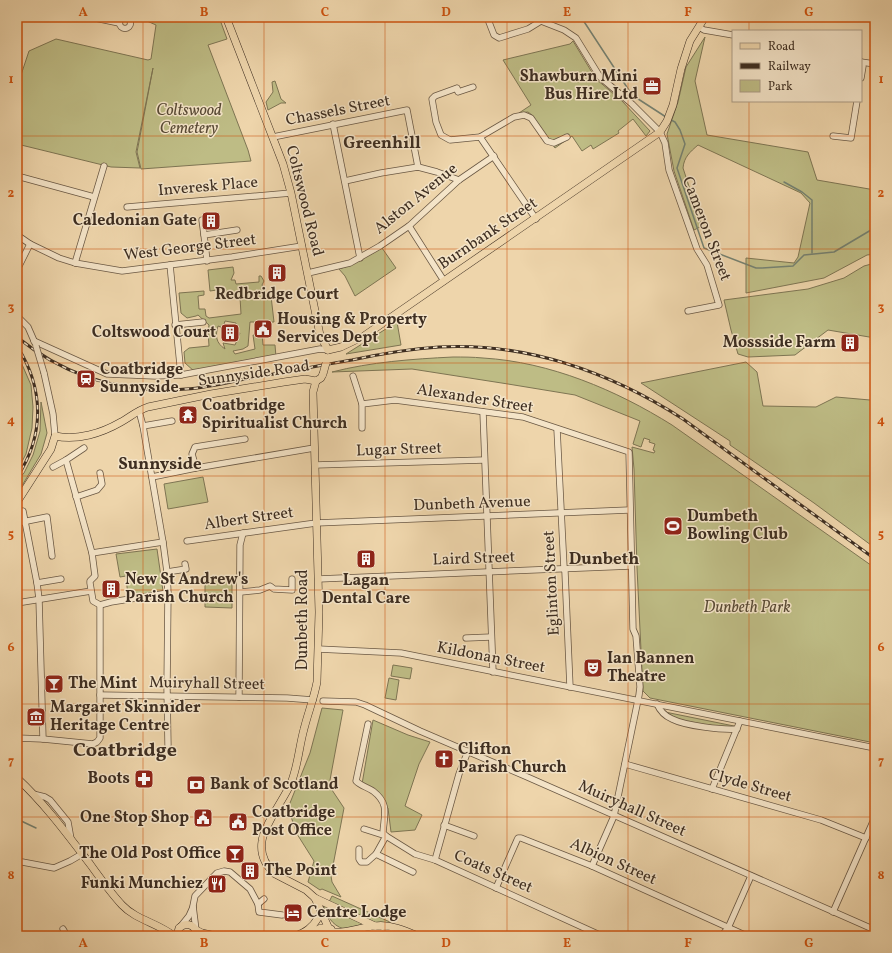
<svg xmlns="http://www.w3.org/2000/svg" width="892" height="953" font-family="Vollkorn,serif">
	<rect width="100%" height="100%" fill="#eed5ab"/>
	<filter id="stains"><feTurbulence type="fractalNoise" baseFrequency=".005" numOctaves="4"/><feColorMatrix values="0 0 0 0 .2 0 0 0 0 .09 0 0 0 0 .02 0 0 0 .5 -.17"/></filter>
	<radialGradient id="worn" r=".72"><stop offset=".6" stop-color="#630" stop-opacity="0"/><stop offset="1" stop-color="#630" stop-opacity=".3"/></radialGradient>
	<g fill="#bebc85" stroke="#7e7553" fill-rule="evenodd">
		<path d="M 138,17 L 219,17 L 227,39 L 208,45 L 248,150 L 251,161 L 141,169 L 137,152 L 153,68 L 136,152 L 140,168 L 111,167 L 17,144 L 17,87 L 29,51 L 56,39 L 148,60 L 151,59 L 156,25 Z"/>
		<path d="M 705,37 L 695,81 L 707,135 L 808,152 L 817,180 L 875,190 L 875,254 L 867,255 L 824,278 L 746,293 L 746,258 L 794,263 L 798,257 L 810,203 L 801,193 L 698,145 C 690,152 684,157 683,168 L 702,226 L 694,230 L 674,171 L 667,134 L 678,102 L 686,67 Z"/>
		<path d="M 573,41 L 596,79 L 622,101 L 650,131 L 646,136 L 633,119 L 618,131 L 619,133 L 593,149 L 591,145 L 582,151 L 572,136 L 555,148 L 532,115 L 528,112 L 519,113 L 531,105 L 503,60 L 570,44 Z"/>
		<path d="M 275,81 L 281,99 L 286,103 L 281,103 L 268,110 L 266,102 L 273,92 L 272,82 Z"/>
		<path d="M 382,248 L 396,268 L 355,296 L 345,276 L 339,269 L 351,265 Z"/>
		<path d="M 875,263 L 875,338 L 828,330 L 795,355 L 748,357 L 738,354 L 731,330 L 724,300 L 808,289 L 844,278 L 864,266 Z"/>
		<path d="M 233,267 L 234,273 L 231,280 L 235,280 L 236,284 L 259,282 L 259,276 L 261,276 L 264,281 L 262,285 L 264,289 L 264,296 L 271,296 L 274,322 L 250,322 L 248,346 L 243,349 L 233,351 L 235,354 L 255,349 L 253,335 L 262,334 L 263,345 L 275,345 L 276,357 L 195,372 L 185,363 L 184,352 L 189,348 L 209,346 L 208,331 L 209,325 L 198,315 L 196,316 L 187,318 L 181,313 L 179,293 L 204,291 L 204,295 L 198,296 L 199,309 L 205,309 L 206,316 L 209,318 L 241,314 L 240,297 L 218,299 L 217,290 L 210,291 L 208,270 ZM 225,321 L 236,323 L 234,332 L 240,333 L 235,345 L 223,343 L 225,349 C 216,343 215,336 218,326 L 223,328 Z"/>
		<path d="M 397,322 L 401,345 L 346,354 Z"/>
		<path d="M 17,353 L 31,385 L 33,407 L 32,428 L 26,454 L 17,471 Z"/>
		<path d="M 453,357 C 463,357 473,357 483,358 C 550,362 616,390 672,425 L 875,568 L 875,743 L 650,698 L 643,691 L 637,568 L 634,469 L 632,447 L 654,453 L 655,451 L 653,450 L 655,444 L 649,442 L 650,440 L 644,438 L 641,447 L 633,444 L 640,421 L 575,395 L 508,384 L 412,369 L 332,372 C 371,362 412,359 453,357 Z"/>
		<path d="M 746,362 L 757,372 L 763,406 L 816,407 L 836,397 L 870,400 L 875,390 L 875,504 L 873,502 L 875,506 L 875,548 L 814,503 L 730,445 L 730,441 L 641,383 Z"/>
		<path d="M 41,402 L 47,433 L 41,454 L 17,494 L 17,481 L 24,473 L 33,455 L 40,431 Z"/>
		<path d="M 203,477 L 208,502 L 168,509 L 164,484 Z"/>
		<path d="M 157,549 L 163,591 L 128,597 L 126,576 L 120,577 L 116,554 Z"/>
		<path d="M 205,579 L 232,580 L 232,608 L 205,607 Z"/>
		<path d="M 393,665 L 412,668 L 410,679 L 391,676 Z"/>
		<path d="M 389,678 L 399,680 L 396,700 L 385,698 Z"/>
		<path d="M 322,708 L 343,710 L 330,780 L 332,790 L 344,808 L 331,876 L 332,882 L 341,897 L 322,889 L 320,890 L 308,882 L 314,861 L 297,834 L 288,808 L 310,753 Z"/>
		<path d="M 665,712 L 734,726 L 734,727 L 732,728 L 692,723 L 674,718 Z"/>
		<path d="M 373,720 L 408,735 L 430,742 L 419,764 L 405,806 L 422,815 L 415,830 L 391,832 L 388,808 L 362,784 Z"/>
		<path d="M 332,896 L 390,922 L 390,924 L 376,923 L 329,902 Z"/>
		<path d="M 323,905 L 366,924 L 344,929 C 331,925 328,916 323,905 Z"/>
	</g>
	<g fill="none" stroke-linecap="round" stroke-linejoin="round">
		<g stroke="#758171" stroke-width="1.5">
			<path d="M 581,17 L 632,95 L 666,117"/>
			<path d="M 669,119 L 675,122 L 680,130 L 685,144 L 677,168 L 704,248 L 756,268 L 762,268 L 793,266 L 804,255 L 834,252 L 871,230 L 875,231"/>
			<path d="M 784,182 L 802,192 L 812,200 L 812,253"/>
			<path d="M 17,819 L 36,828"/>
		</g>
		<g stroke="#6a5844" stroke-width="7">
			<g id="minor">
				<path d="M 90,17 L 119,23"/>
				<path d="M 487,17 L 494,35 L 499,38 L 528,29 L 541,21"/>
				<path d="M 538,17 L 541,21 L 564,30 L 576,38 L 600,77 L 632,104 L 660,132 L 665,143 L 669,170 L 697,249 L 707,265 L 719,305 L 688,311"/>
				<circle cx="125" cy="23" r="5.5"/>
				<path d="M 699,27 L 704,30 L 733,35"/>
				<path d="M 861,62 L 875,64"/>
				<path d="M 861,78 L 863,66 L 861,62"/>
				<path d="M 473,87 L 458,92 L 457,88 L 435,96 L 432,99 L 436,122 L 441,135 L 450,140 L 480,137 L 514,117 L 524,115 L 531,118 L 547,141 L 554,143 L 567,137"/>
				<path d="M 333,124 L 360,258"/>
				<path d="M 833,136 L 851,138 L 857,101"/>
				<path d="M 273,137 L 407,110 L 418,167"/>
				<path d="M 480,137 L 536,219"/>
				<path d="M 17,176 L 94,197"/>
				<path d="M 345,181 L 381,173 L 418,167 L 437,172 L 459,180"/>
				<path d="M 127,207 L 291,193"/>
				<path d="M 202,220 L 204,235"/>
				<path d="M 409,226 L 444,281"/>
				<path d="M 17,235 L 30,244 L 59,258 L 75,263 L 122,271 L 232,257 L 302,246"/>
				<path d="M 207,261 L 204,235 L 237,230"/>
				<path d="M 75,263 L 104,166"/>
				<path d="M 170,265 L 181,375"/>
				<path d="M 17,270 L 30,244"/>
				<path d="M 308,273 L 350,263 L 380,246 L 409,226 L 459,180 L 494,156"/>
				<path d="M 17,316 L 28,327 L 35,343"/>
				<path d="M 175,325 L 203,322"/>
				<path d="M 34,341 L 107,374 L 155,376 L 181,375 L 320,349 L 328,350"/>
				<path d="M 44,373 L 53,414 L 55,436"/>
				<path d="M 353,376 L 362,404"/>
				<path d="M 139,411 L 143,426 L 163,542 L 167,572 L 168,593 L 167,687 L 168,745"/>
				<path d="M 483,412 L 493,672"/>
				<path d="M 143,426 L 172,421"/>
				<path d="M 362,428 L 362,404 L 395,400 L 523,417 L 629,452 L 633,629 L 636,636 L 640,687 L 639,695 L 614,816 L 592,866"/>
				<path d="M 557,429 L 564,568 L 565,572 L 570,687"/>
				<path d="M 315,465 L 484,460"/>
				<path d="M 53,467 L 66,460"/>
				<path d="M 196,468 L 192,454 L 195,447 L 245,439"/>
				<path d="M 152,477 L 196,468 L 314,448"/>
				<path d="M 76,497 L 97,490 L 102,484 L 100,473"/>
				<path d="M 23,511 L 37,583 L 39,599 L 43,739"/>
				<path d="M 17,523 L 47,517 L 52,556"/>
				<path d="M 187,541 L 316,523 L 629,510"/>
				<path d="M 92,553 L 163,542"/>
				<path d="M 167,572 L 186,569 L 185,564"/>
				<path d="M 318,579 L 631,566"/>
				<path d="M 37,583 L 61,579"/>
				<path d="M 241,592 L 260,590 L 270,586 L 274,589 L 292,590 L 292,579"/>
				<path d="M 17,603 L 91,591"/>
				<path d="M 100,605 L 111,602 L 168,593"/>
				<path d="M 466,638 L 491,637"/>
				<path d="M 318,649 L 401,653 L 875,748"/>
				<path d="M 100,695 L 287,698 L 313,700"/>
				<path d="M 239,697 L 240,545 L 243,533"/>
				<path d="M 323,701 L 356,702 L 365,705 L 420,731 L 525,776 L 875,930"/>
				<path d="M 657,704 C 660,711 665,716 672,719 C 686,726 722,730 737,729"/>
				<path d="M 368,724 L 356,781 C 361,786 367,787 373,791 C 390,804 384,815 383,833 L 386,836 L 415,854 L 435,860 L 602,936"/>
				<path d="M 17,738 L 43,739 L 93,744 L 97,742 L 100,738 L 100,605 L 93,601 L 90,583 L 90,581 L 95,576 L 92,553 L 66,460 L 84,448"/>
				<path d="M 625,764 L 821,820 L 866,838"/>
				<path d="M 712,789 L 740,721"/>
				<path d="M 33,794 L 45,797 L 50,800 L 68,822 L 71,839"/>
				<path d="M 444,825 L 474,836"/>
				<path d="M 364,829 L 386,836 L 376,854"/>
				<path d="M 359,849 L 359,859 L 361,862 L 367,862 L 376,854 L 413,872"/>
				<path d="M 435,860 L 459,774 L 468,751"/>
				<path d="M 17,861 L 54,868 L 70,861 L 82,854"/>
				<path d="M 496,888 L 517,840 L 518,838 L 521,838 L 592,866 L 747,936"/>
				<path d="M 258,904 L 259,912 L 282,915"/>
				<path d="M 833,912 L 875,817"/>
				<path d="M 181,926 L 189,916 L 193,907"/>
				<path d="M 63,929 L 67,936"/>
				<path d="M 196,930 L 193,906 L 195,896 L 217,873 L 224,871 L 230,872 L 250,889 L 258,904 L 264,899"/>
				<path d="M 719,936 L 724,933 L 728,928 L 751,876"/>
			</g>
		</g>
		<g stroke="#3e2e21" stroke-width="8">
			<g id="major">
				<path d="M 226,17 L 283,164 L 291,193 L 320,335 L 328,350"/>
				<path d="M 328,350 L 341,347 L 364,336 L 660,132 L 667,121 L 673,105 L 681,69 L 690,41 L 705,17"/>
				<path d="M 316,381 L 313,392 L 319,612 L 317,682 C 314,698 308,713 304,729 C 299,747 298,766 291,783 C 284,799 264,825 262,841 C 260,854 265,865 275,874 L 306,890 L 315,898 L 329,929"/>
				<path d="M 17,502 L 51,449 L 55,436 C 77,441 102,433 121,422 C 130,417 138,410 148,407 L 211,394 L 284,382 L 305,379 L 316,381 L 321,378 L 323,374"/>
				<path d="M 17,778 C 45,804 67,834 90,864 C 100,878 110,892 122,905 C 136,920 158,923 174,936"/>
				<path d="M 315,898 L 375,926"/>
				<path d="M 196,930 L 202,933 L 216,936"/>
				<path d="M 334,932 C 349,933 360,927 375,926 C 390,924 404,930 418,936"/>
				<path d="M 177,936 L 179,928 C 187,921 196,925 197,936"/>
				<path d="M 295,936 C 306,932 312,928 318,918"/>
				<path d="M 311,936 C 316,928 322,926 331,929"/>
				<path d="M 357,936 C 374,932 388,931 405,936"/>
			</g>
		</g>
		<use href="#minor" stroke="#f4e4c8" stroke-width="5.5"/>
		<use href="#major" stroke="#eed5ab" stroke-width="7"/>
		<g stroke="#3e2e21" stroke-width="3">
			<g id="rail">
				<path d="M 17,337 C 66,377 122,394 186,389 C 206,388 226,383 245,379 C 281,373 316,366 352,360 C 380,354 409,349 439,347 C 526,342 610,372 683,419 L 875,559"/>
				<path d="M 17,346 C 44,388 45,435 17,477"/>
				<path d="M 17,360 L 20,366"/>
			</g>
		</g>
		<use href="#rail" stroke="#f4e4c8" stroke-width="1.5" stroke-dasharray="4.5" stroke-linecap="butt"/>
		<g stroke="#6a5844" stroke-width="7" stroke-linecap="butt">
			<path id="minor-bridge" d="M 36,346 L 44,373"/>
		</g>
		<g stroke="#3e2e21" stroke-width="8" stroke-linecap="butt">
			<path id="major-bridge" d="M 323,374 L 326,363"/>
		</g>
		<use href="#minor-bridge" stroke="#f4e4c8" stroke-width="5.5"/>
		<use href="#major-bridge" stroke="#eed5ab" stroke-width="7"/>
	</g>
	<path fill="none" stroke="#ce530f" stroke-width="1" stroke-opacity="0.55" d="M 143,17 L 143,936M 264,17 L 264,936M 385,17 L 385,936M 507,17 L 507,936M 628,17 L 628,936M 749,17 L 749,31M 749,101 L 749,936M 17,136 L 875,136M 17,249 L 875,249M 17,363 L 875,363M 17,476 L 875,476M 17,590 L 875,590M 17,704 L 875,704M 17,817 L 875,817"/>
	<defs>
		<g id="office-square" transform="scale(1)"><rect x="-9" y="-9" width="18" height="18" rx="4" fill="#8f2418" stroke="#f4e4c8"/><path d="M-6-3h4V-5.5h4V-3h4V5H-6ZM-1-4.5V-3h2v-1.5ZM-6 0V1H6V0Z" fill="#fff"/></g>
		<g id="building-square" transform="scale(1)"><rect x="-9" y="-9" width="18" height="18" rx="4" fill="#8f2418" stroke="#f4e4c8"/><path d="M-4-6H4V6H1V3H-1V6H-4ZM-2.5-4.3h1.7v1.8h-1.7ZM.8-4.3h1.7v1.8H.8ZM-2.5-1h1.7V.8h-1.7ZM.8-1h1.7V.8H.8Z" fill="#fff"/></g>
		<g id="civic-square" transform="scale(1)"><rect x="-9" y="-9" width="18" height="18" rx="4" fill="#8f2418" stroke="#f4e4c8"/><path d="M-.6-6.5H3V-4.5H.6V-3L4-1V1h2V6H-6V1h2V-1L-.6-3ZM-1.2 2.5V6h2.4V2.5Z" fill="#fff"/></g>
		<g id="station-square" transform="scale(1)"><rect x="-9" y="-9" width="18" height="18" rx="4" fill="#8f2418" stroke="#f4e4c8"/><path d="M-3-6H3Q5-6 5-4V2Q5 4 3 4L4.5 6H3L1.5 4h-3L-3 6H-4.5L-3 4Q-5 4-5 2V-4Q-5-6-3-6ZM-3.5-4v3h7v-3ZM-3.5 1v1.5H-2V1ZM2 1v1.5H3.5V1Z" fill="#fff"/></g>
		<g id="temple-square" transform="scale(1)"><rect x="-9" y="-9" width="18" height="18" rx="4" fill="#8f2418" stroke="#f4e4c8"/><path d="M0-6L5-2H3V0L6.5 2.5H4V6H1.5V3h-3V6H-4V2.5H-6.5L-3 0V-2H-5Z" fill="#fff"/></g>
		<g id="stadium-square" transform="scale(1)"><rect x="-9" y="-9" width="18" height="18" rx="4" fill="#8f2418" stroke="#f4e4c8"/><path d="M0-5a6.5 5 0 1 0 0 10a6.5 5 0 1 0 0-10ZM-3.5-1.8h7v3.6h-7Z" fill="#fff"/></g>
		<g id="theatre-square" transform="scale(1)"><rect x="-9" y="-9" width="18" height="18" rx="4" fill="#8f2418" stroke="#f4e4c8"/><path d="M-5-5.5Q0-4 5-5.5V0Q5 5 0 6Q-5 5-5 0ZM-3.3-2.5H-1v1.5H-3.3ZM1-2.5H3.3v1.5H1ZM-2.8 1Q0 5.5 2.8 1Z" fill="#fff"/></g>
		<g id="bar-square" transform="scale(1)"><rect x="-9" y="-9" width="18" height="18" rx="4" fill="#8f2418" stroke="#f4e4c8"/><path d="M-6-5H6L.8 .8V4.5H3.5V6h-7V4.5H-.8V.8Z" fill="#fff"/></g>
		<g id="museum-square" transform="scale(1)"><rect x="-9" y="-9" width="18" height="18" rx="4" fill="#8f2418" stroke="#f4e4c8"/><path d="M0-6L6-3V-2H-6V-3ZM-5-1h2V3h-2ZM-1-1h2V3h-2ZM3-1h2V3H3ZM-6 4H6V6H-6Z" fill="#fff"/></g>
		<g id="church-square" transform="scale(1)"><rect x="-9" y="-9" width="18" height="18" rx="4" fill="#8f2418" stroke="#f4e4c8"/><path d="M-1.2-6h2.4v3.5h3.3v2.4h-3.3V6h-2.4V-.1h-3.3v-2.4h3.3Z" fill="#fff"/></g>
		<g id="pharmacy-square" transform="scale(1)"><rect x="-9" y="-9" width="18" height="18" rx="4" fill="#8f2418" stroke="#f4e4c8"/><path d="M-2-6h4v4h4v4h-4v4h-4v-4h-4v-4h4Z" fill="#fff"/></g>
		<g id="bank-square" transform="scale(1)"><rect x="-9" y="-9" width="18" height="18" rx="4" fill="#8f2418" stroke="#f4e4c8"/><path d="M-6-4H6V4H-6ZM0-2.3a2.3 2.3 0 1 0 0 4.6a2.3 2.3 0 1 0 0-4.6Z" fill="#fff"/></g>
		<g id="restaurant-square" transform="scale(1)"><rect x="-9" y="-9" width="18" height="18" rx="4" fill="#8f2418" stroke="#f4e4c8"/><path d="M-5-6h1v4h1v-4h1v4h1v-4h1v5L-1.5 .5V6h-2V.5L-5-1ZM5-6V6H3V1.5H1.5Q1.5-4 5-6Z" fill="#fff"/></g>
		<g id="hotel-square" transform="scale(1)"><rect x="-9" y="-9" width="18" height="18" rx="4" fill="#8f2418" stroke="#f4e4c8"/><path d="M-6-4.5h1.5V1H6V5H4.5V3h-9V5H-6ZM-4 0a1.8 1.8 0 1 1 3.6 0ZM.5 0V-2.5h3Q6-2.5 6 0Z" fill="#fff"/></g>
	</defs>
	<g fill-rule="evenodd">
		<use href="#office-square" x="652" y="86"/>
		<use href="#building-square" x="211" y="221"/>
		<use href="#building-square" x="277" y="273"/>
		<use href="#civic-square" x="263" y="329"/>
		<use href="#building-square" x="230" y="333"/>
		<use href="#building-square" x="850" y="343"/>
		<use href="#station-square" x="86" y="379"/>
		<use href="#temple-square" x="188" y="415"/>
		<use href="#stadium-square" x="673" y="526"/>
		<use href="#building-square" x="366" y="559"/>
		<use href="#building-square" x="111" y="589"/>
		<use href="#theatre-square" x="593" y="668"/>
		<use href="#bar-square" x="54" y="684"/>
		<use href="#museum-square" x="36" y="717"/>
		<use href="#church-square" x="444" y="759"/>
		<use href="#pharmacy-square" x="144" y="779"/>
		<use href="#bank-square" x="196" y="785"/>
		<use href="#civic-square" x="203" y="818"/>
		<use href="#civic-square" x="238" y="822"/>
		<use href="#bar-square" x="235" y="854"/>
		<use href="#building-square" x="250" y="871"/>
		<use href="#restaurant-square" x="217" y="884"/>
		<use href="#hotel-square" x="293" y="913"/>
	</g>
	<g text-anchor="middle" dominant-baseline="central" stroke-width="3" stroke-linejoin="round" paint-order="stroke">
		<g font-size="16" font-weight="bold" fill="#3e2e21" stroke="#f4e4c8" text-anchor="start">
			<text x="638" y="77" text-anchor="end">Shawburn Mini<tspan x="638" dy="18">Bus Hire Ltd</tspan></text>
			<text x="197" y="221" text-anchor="end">Caledonian Gate</text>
			<text x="277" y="295" text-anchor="middle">Redbridge Court</text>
			<text x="277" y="320">Housing &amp; Property<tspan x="277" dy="18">Services Dept</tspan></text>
			<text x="216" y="333" text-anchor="end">Coltswood Court</text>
			<text x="836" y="343" text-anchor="end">Mossside Farm</text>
			<text x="100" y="370">Coatbridge<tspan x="100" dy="18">Sunnyside</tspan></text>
			<text x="202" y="406">Coatbridge<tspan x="202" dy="18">Spiritualist Church</tspan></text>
			<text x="687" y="517">Dumbeth<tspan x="687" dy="18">Bowling Club</tspan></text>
			<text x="125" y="580">New St Andrew's<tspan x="125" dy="18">Parish Church</tspan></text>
			<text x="366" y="581" text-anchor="middle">Lagan<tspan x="366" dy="18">Dental Care</tspan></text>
			<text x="607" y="659">Ian Bannen<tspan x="607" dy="18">Theatre</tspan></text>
			<text x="68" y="684">The Mint</text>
			<text x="50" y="708">Margaret Skinnider<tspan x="50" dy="18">Heritage Centre</tspan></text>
			<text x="458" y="750">Clifton<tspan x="458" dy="18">Parish Church</tspan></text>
			<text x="130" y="779" text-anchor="end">Boots</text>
			<text x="210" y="785">Bank of Scotland</text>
			<text x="252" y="813">Coatbridge<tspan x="252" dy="18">Post Office</tspan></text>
			<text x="189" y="818" text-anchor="end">One Stop Shop</text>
			<text x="221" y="854" text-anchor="end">The Old Post Office</text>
			<text x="264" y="871">The Point</text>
			<text x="203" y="884" text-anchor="end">Funki Munchiez</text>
			<text x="307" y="913">Centre Lodge</text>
		</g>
		<g font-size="16" font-style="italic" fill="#584a35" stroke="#f4e4c8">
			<text x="189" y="111">Coltswood<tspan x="189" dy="18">Cemetery</tspan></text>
			<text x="747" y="608">Dunbeth Park</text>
		</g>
		<g font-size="16" fill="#3e2e21" stroke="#f4e4c8">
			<text transform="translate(338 111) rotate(-11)">Chassels Street</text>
			<text transform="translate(208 187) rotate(-5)">Inveresk Place</text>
			<text transform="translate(416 199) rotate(-39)">Alston Avenue</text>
			<text transform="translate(304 201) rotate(76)">Coltswood Road</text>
			<text transform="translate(706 229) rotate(69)">Cameron Street</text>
			<text transform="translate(488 234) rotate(-34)">Burnbank Street</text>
			<text transform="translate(190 248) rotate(-7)">West George Street</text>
			<text transform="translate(254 374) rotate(-8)">Sunnyside Road</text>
			<text transform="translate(475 399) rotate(9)">Alexander Street</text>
			<text transform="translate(399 450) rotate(-2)">Lugar Street</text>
			<text transform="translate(472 504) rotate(-2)">Dunbeth Avenue</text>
			<text transform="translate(249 519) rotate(-8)">Albert Street</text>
			<text transform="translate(474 559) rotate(-2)">Laird Street</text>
			<text transform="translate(552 583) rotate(-93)">Eglinton Street</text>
			<text transform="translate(303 620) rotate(-90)">Dunbeth Road</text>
			<text transform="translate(491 658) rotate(11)">Kildonan Street</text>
			<text transform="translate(207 684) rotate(1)">Muiryhall Street</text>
			<text transform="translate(750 786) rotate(16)">Clyde Street</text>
			<text transform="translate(632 809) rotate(24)">Muiryhall Street</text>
			<text transform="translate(613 862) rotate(24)">Albion Street</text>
			<text transform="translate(493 872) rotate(24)">Coats Street</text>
		</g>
		<g font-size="17" font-weight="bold" fill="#3e2e21" stroke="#f4e4c8">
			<text x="382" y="143">Greenhill</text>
			<text x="160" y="464">Sunnyside</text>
			<text x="604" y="559">Dunbeth</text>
		</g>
		<g font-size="20" font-weight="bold" fill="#3e2e21" stroke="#f4e4c8">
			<text x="125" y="751">Coatbridge</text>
		</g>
	</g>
	<rect width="892" height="953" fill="none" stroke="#eed5ab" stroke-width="44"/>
	<rect x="732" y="30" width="130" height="72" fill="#f4e4c8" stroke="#ab9b85"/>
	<rect x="740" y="43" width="20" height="6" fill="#eed5ab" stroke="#ab9b85"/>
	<text x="768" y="50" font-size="12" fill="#3e2e21">Road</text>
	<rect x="740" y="63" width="20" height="6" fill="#3e2e21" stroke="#ab9b85"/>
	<text x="768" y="70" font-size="12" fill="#3e2e21">Railway</text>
	<rect x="740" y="80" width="20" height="12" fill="#bebc85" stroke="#ab9b85"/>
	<text x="768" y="90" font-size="12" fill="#3e2e21">Park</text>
	<rect x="22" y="22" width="848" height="909" fill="none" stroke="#ce530f" stroke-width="1.5"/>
	<g font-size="13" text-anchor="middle" font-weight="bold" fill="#ce530f">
		<text x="83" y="16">A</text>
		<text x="204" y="16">B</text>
		<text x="325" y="16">C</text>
		<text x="446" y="16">D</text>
		<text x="567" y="16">E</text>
		<text x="688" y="16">F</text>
		<text x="809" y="16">G</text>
		<text x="11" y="83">1</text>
		<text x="881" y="83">1</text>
		<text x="11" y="197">2</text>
		<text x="881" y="197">2</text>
		<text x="11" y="311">3</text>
		<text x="881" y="311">3</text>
		<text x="11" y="424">4</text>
		<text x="881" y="424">4</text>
		<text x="11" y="538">5</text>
		<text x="881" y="538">5</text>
		<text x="11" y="651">6</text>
		<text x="881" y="651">6</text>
		<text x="11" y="765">7</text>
		<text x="881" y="765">7</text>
		<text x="11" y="879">8</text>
		<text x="881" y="879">8</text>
		<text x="83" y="947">A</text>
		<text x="204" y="947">B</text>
		<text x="325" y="947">C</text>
		<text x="446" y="947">D</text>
		<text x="567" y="947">E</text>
		<text x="688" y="947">F</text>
		<text x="809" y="947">G</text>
	</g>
	<rect width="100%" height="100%" filter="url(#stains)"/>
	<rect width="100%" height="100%" fill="url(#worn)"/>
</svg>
